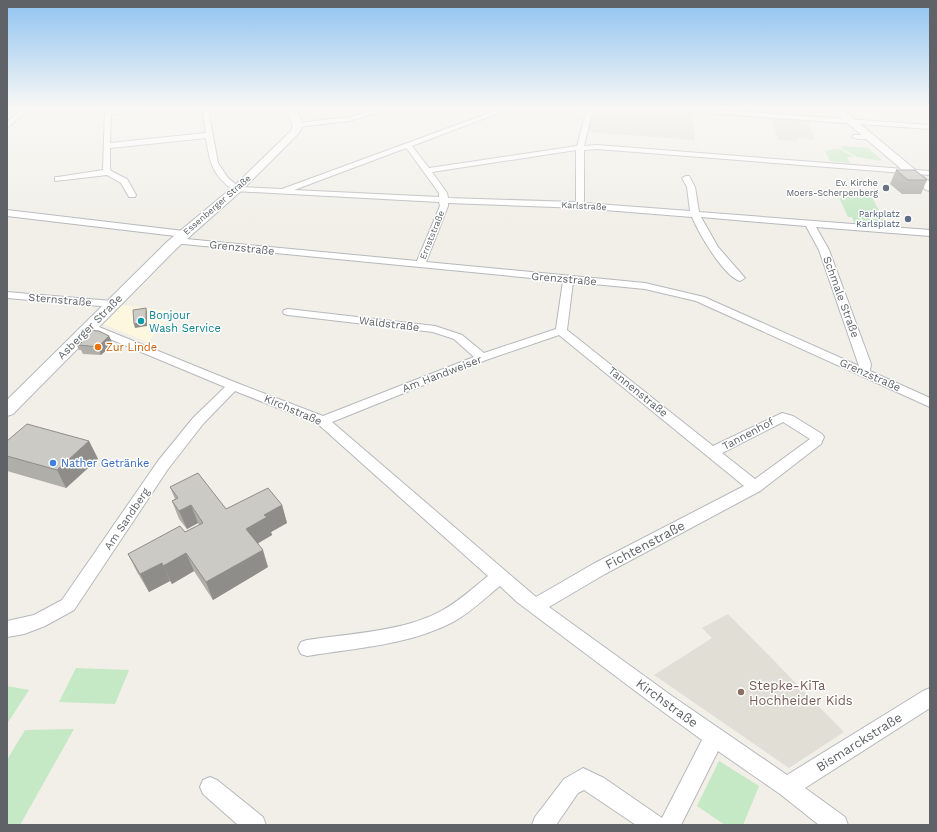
<svg xmlns="http://www.w3.org/2000/svg" width="937" height="832" font-family="'Work Sans',sans-serif">
	<rect width="100%" height="100%" fill="#f1efe8"/>
	<g fill="#fef7e0">
		<path d="M 845,109 L 902,109 L 905,113 L 893,112 L 894,116 L 875,114 L 880,121 L 857,119 L 849,112 L 873,113 L 870,110 Z"/>
		<path d="M 122,305 L 176,312 L 147,342 L 103,324 Z"/>
	</g>
	<g fill="#e1ded6">
		<path d="M 593,109 L 649,109 L 693,112 L 695,140 L 587,132 Z"/>
		<path d="M 771,118 L 807,120 L 815,140 L 797,138 L 797,141 L 778,140 Z"/>
		<path d="M 728,614 L 844,732 L 789,768 L 654,675 L 712,638 L 702,628 Z"/>
	</g>
	<g fill="#c5e8c5">
		<path d="M 843,146 L 868,148 L 883,161 L 857,157 L 841,148 Z"/>
		<path d="M 836,149 L 840,149 L 854,157 L 847,157 L 850,163 L 830,161 L 825,151 Z"/>
		<path d="M 837,193 L 871,195 L 887,227 L 855,224 L 852,217 L 848,217 Z"/>
		<path d="M 76,668 L 129,670 L 115,704 L 59,702 Z"/>
		<path d="M 7,686 L 29,690 L 7,724 Z"/>
		<path d="M 74,729 L 20,825 L 7,825 L 7,760 L 25,730 Z"/>
		<path d="M 719,761 L 759,786 L 743,825 L 725,825 L 697,806 Z"/>
	</g>
	<g fill="none" stroke-linecap="round" stroke-linejoin="round">
		<g stroke="#b5b8bc" stroke-width="2">
			<g id="street">
				<path d="M 22,109 L 29,109 L 7,128 L 7,122 Z"/>
				<path d="M 105,109 L 142,109 L 139,111 L 111,114 L 110,143 L 206,133 L 202,109 L 208,109 L 218,163 L 228,178 L 239,187 L 282,189 L 500,109 L 509,109 L 412,146 L 429,168 L 577,146 L 587,109 L 593,109 L 584,146 L 597,145 L 930,171 L 930,175 L 597,149 L 584,150 L 584,203 L 690,211 L 687,187 L 682,178 L 686,176 L 689,176 L 695,187 L 699,212 L 930,230 L 930,236 L 816,227 L 829,250 L 871,364 L 870,371 L 930,398 L 930,407 L 696,301 L 645,289 L 573,282 L 567,330 L 713,446 L 782,413 L 793,416 L 822,434 L 824,437 L 821,444 L 760,491 L 605,574 L 549,607 L 672,696 L 787,775 L 923,691 L 930,688 L 930,708 L 805,788 L 845,817 L 848,825 L 819,825 L 780,794 L 718,751 L 681,825 L 636,825 L 584,790 L 578,793 L 556,825 L 532,825 L 535,817 L 564,779 L 583,768 L 604,778 L 662,818 L 702,740 L 658,708 L 517,602 L 500,586 C 485,598 470,613 453,622 C 409,645 356,648 307,656 L 301,654 L 298,648 L 301,642 L 307,640 C 348,634 405,631 441,611 C 458,602 473,588 488,576 L 318,424 L 235,391 L 203,424 L 168,469 L 74,610 L 45,626 L 24,634 L 7,637 L 7,621 L 34,615 L 62,600 L 158,461 L 193,418 L 225,387 L 86,329 L 84,327 L 86,325 L 94,325 L 237,383 L 323,416 L 474,357 L 454,339 L 433,332 L 288,315 L 284,314 L 283,312 L 284,310 L 288,309 L 435,326 L 462,335 L 484,353 L 556,329 L 563,281 L 173,243 L 171,241 L 176,238 L 417,261 L 440,206 L 439,202 L 234,191 C 212,174 210,164 206,138 L 110,148 L 110,168 L 111,171 L 127,179 L 136,195 L 135,197 L 129,197 L 121,183 L 107,175 L 55,181 L 55,177 L 58,177 L 103,170 ZM 406,148 L 408,150 L 439,193 L 439,197 L 294,190 ZM 576,150 L 576,202 L 448,198 L 447,193 L 432,172 ZM 448,203 L 580,208 L 692,217 C 698,232 724,277 740,281 L 745,278 L 718,247 L 701,217 L 806,226 L 819,250 L 859,366 L 704,297 L 645,283 L 426,262 L 448,206 ZM 559,335 L 744,486 L 593,564 L 536,597 L 332,422 L 486,360 ZM 783,422 L 810,439 L 755,479 L 722,453 Z"/>
				<path d="M 379,109 L 390,109 L 349,121 L 298,127 L 295,125 L 298,123 L 349,117 Z"/>
				<path d="M 677,109 L 707,109 L 930,125 L 930,129 L 680,111 Z"/>
				<path d="M 853,135 L 869,135 L 873,137 C 868,140 857,140 852,137 Z"/>
				<path d="M 7,210 L 184,231 L 189,234 L 184,237 L 7,216 Z"/>
				<path d="M 7,292 L 112,301 L 117,304 L 112,307 L 7,298 Z"/>
				<path d="M 210,777 L 217,780 L 263,817 L 266,825 L 238,825 L 203,794 L 200,787 L 203,780 Z"/>
			</g>
		</g>
		<g stroke="#b6babf" stroke-width="2">
			<g id="secondary">
				<path d="M 286,109 L 296,109 L 303,125 L 298,134 L 241,191 L 178,247 L 13,414 L 7,416 L 7,400 L 168,241 L 233,187 L 291,131 L 293,125 Z"/>
				<path d="M 831,109 L 842,109 L 930,182 L 930,191 L 926,190 Z"/>
			</g>
		</g>
		<use href="#street" fill="#fff" fill-rule="evenodd"/>
		<use href="#secondary" fill="#fff" fill-rule="evenodd"/>
	</g>
	<g fill="#afaea9">
		<path d="M 896,170 L 927,180 L 921,194 L 902,194 L 890,184 Z"/>
		<path d="M 109,336 L 113,344 L 101,355 L 83,354 L 81,350 L 79,350 L 75,341 Z"/>
		<path d="M 7,441 L 89,441 L 98,459 L 66,488 L 7,471 Z"/>
		<path d="M 170,487 L 226,509 L 282,505 L 287,523 L 271,532 L 272,535 L 258,543 L 268,567 L 213,600 L 194,571 L 172,584 L 170,581 L 149,592 L 137,572 L 128,554 L 185,532 L 199,525 L 198,523 L 187,529 L 179,519 L 172,501 L 175,499 Z"/>
	</g>
	<g fill="#8f8d8a">
		<path d="M 146,308 L 147,312 L 147,326 L 135,328 L 134,324 Z"/>
		<path d="M 109,336 L 113,344 L 101,355 L 98,347 Z"/>
		<path d="M 89,441 L 98,459 L 66,488 L 57,470 Z"/>
		<path d="M 191,505 L 198,523 L 187,529 L 179,511 Z"/>
		<path d="M 282,505 L 287,523 L 271,532 L 272,535 L 252,547 L 246,529 L 264,515 Z"/>
		<path d="M 263,550 L 268,567 L 213,600 L 206,582 Z"/>
		<path d="M 186,553 L 194,571 L 172,584 L 163,566 Z"/>
		<path d="M 162,563 L 170,581 L 149,592 L 140,574 Z"/>
	</g>
	<g fill="#cccac5" stroke="#8f8d8a">
		<path d="M 896,170 L 915,170 L 927,180 L 908,180 Z"/>
		<path d="M 146,308 L 146,322 L 134,324 L 133,310 Z"/>
		<path d="M 86,330 L 99,331 L 109,336 L 98,347 L 79,345 L 82,342 L 75,341 Z"/>
		<path d="M 27,424 L 89,441 L 57,470 L 7,456 L 7,441 Z"/>
		<path d="M 198,473 L 226,509 L 268,488 L 282,505 L 264,515 L 267,517 L 246,529 L 263,550 L 206,582 L 186,553 L 163,566 L 162,563 L 140,574 L 128,554 L 180,526 L 185,532 L 203,523 L 191,505 L 179,511 L 172,501 L 178,498 L 170,487 Z"/>
	</g>
	<linearGradient id="sky" x2="0" y2="1"><stop stop-color="#8fc3f1"/><stop offset="0.48" stop-color="#f9f8f5"/><stop offset="1" stop-color="#f9f8f5" stop-opacity="0"/></linearGradient>
	<rect width="937" height="225" fill="url(#sky)"/>
	<circle fill="#6b7280" stroke="#fff" stroke-width="1.5" cx="886" cy="188" r="4"/>
	<circle fill="#5c6f8a" stroke="#fff" stroke-width="1.5" cx="908" cy="219" r="4"/>
	<circle fill="#0f9aa8" stroke="#fff" stroke-width="1.5" cx="141" cy="321" r="4"/>
	<circle fill="#e8710a" stroke="#fff" stroke-width="1.5" cx="98" cy="347" r="4"/>
	<circle fill="#3f7fe0" stroke="#fff" stroke-width="1.5" cx="53" cy="463" r="4"/>
	<circle fill="#8d6e63" stroke="#fff" stroke-width="1.5" cx="741" cy="692" r="4"/>
	<g text-anchor="middle" dominant-baseline="central" stroke-width="3" stroke-linejoin="round" paint-order="stroke">
		<g font-size="9" fill="#5b616d" stroke="#fff" text-anchor="end">
			<text x="878" y="183">Ev. Kirche<tspan x="878" dy="10">Moers-Scherpenberg</tspan></text>
		</g>
		<g font-size="9" fill="#5f6368" stroke="#fff">
			<text transform="translate(217 205) rotate(-41)">Essenberger Straße</text>
			<text transform="translate(584 206) rotate(3)">Karlstraße</text>
			<text transform="translate(432 235) rotate(-68)">Ernststraße</text>
		</g>
		<g font-size="9" fill="#4e5e75" stroke="#fff" text-anchor="end">
			<text x="900" y="214">Parkplatz<tspan x="900" dy="10">Karlsplatz</tspan></text>
		</g>
		<g font-size="11" fill="#5f6368" stroke="#fff">
			<text transform="translate(242 248) rotate(6)">Grenzstraße</text>
			<text transform="translate(564 279) rotate(5)">Grenzstraße</text>
			<text transform="translate(841 297) rotate(70)">Schmale Straße</text>
			<text transform="translate(60 300) rotate(5)">Sternstraße</text>
			<text transform="translate(389 324) rotate(7)">Waldstraße</text>
			<text transform="translate(90 327) rotate(-45)">Asberger Straße</text>
			<text transform="translate(442 374) rotate(-21)">Am Handweiser</text>
			<text transform="translate(870 375) rotate(24)">Grenzstraße</text>
			<text transform="translate(638 392) rotate(39)">Tannenstraße</text>
			<text transform="translate(293 410) rotate(23)">Kirchstraße</text>
			<text transform="translate(748 434) rotate(-28)">Tannenhof</text>
			<text transform="translate(127 519) rotate(-56)">Am Sandberg</text>
		</g>
		<g font-size="11" fill="#0d838f" stroke="#fff" text-anchor="start">
			<text x="149" y="315">Bonjour<tspan x="149" dy="13">Wash Service</tspan></text>
		</g>
		<g font-size="11" fill="#c56008" stroke="#fff" text-anchor="start">
			<text x="106" y="347">Zur Linde</text>
		</g>
		<g font-size="11" fill="#366cbe" stroke="#fff" text-anchor="start">
			<text x="61" y="463">Nather Getränke</text>
		</g>
		<g font-size="13" fill="#5f6368" stroke="#fff">
			<text transform="translate(645 545) rotate(-28)">Fichtenstraße</text>
			<text transform="translate(667 703) rotate(36)">Kirchstraße</text>
			<text transform="translate(859 742) rotate(-32)">Bismarckstraße</text>
		</g>
		<g font-size="13" fill="#785e54" stroke="#fff" text-anchor="start">
			<text x="749" y="685">Stepke-KiTa<tspan x="749" dy="15">Hochheider Kids</tspan></text>
		</g>
	</g>
	<rect width="937" height="832" fill="none" stroke="#5f6368" stroke-width="16"/>
</svg>
